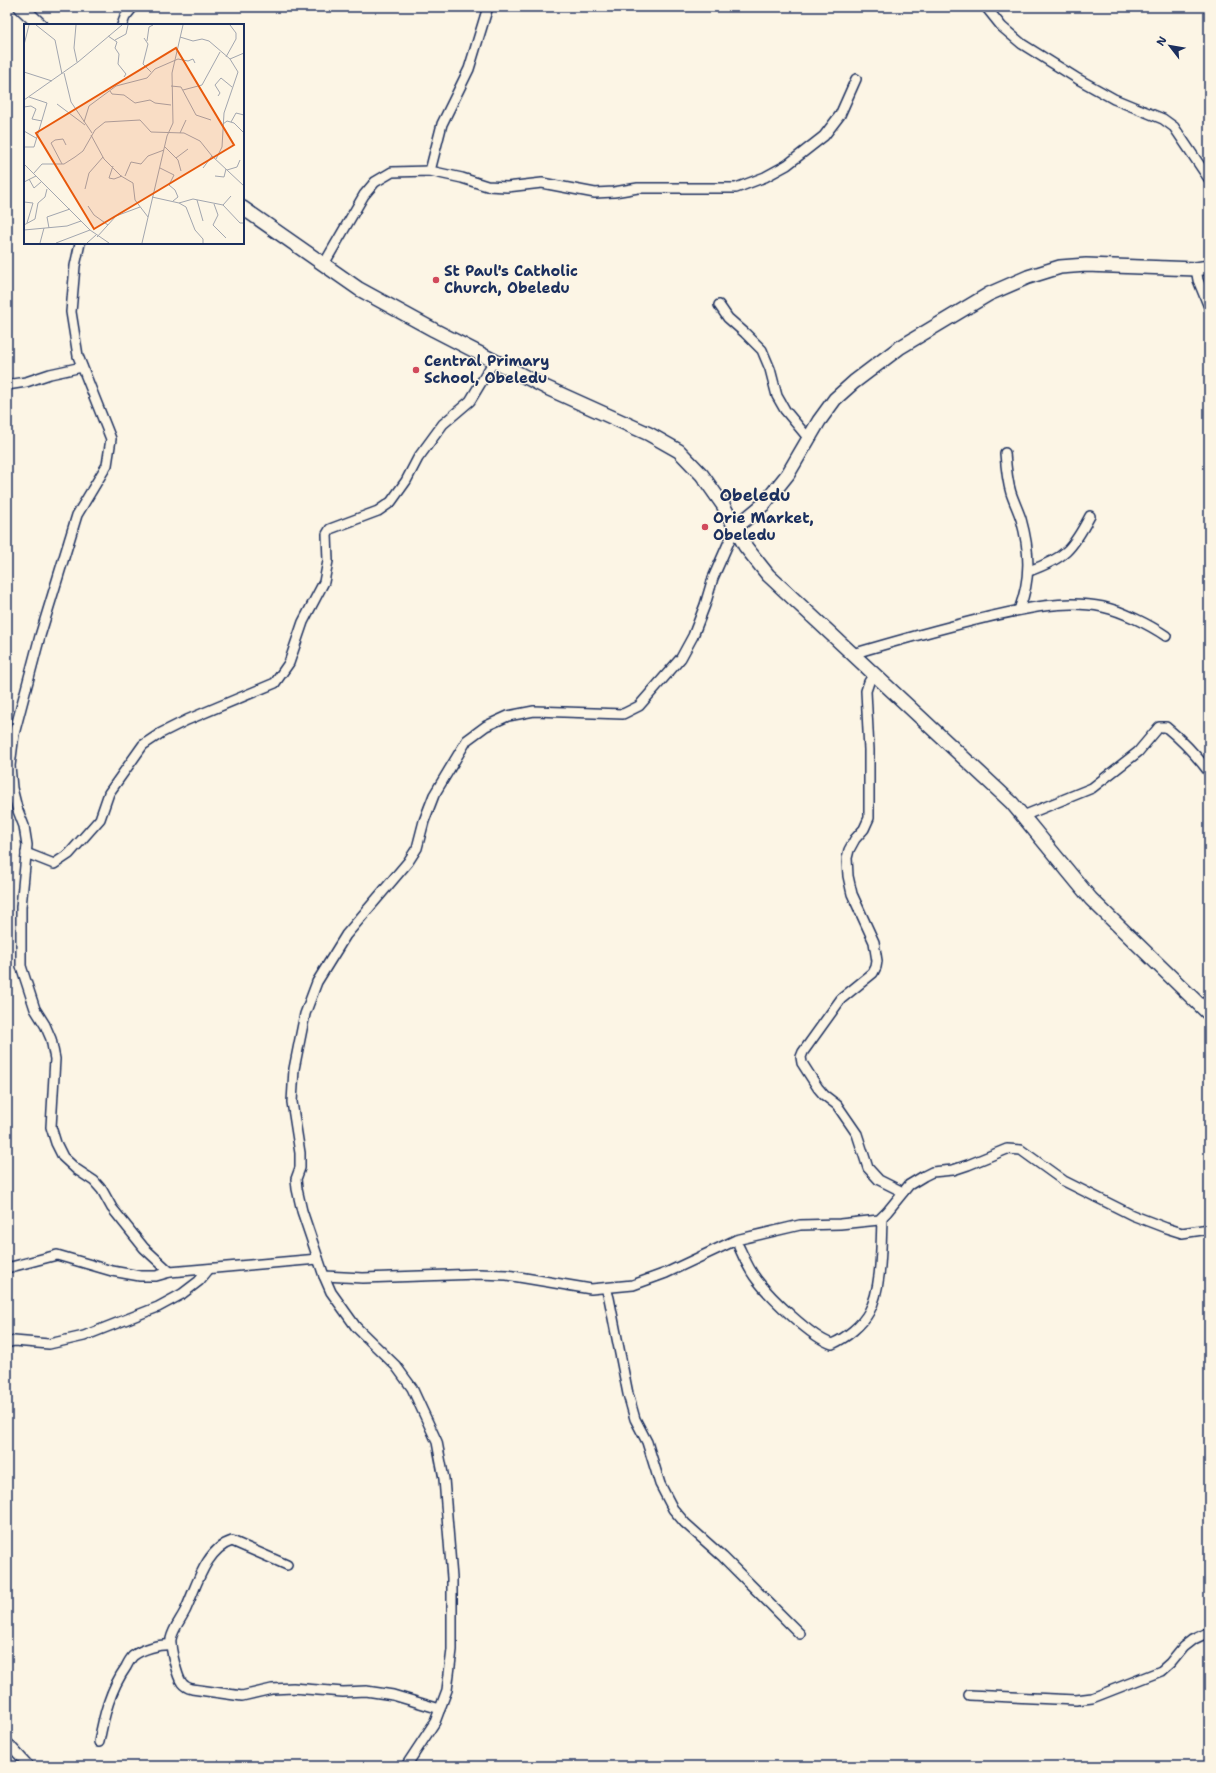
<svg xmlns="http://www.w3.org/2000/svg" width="1216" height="1773" font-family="'Shantell Sans',sans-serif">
	<rect width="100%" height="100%" fill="#fcf5e5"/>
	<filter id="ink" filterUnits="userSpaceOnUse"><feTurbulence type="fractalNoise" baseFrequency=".025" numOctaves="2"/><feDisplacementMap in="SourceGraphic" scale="8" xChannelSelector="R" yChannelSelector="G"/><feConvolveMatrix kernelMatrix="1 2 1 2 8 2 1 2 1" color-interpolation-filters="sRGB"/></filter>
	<g filter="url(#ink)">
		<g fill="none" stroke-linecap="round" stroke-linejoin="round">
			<g stroke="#1b2f5e" stroke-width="12">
				<g id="street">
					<path d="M 986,7 L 1002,27 L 1022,44 L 1078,79 L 1114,99 L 1163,119 L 1174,127 L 1209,179"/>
					<path d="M 122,25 L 125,17 L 133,7"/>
					<path d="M 430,171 L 442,124 L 469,69 L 488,7"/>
					<path d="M 80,243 L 75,266 L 71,312 L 78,356 L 111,439 L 107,465 L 77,515 L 40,636 L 14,734 L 10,766 L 12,788 L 17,808 L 24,826 L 27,845 L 21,907 L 21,966 L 35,1009 L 45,1025 L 51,1039 L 55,1059 L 51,1127 L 56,1143 L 63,1157 L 76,1169 L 94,1181 L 102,1190 L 112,1208 L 144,1248 L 170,1272"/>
					<path d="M 324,264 L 364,195 L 375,182 L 392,172 L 430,171 L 462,178 L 487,186 L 507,187 L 542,183 L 595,193 L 614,192 L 638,188 L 736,188 L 765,177 L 787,165 L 824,136 L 840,115 L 856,79"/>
					<path d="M 1196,269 L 1198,280 L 1209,307"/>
					<path d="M 719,305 L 728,318 L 745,333 L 762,350 L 770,369 L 777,396 L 785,410 L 809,439"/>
					<path d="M 7,385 L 26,382 L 50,374 L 82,367"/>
					<path d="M 1005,453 C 1006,467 1007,480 1011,493 C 1014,502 1018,510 1021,519 C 1030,551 1031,579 1019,610"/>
					<path d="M 1029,571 C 1065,558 1072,550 1090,516"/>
					<path d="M 852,654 C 896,641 939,629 984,618 C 1023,609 1063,599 1103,607 C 1122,611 1150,625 1166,636"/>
					<path d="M 874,674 L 869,682 L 866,691 L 869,750 L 869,818 L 864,829 L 855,839 L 849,850 L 847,858 L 848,876 L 852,894 L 874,942 L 877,961 L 876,967 L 873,973 L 841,999 L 803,1052 L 801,1057 L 802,1063 L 818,1088 L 824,1095 L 837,1105 L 857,1134 L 868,1168 L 879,1180 L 903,1192"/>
					<path d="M 1023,816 L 1092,788 L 1138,752 L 1159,727 L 1166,727 C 1182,740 1196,755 1209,772"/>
					<path d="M 26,853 L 54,864 L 69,854 L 100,819 L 109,793 L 143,745 L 161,733 L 187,720 L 275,683 L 289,663 L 303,622 L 324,582 L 328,561 L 327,534 L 330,529 L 378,511 L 391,502 L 406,481 L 418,458 L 443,424 L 470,401 L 494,361"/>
					<path d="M 739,1247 C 744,1258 749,1270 757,1280 C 771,1298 811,1337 832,1344 C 846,1338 862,1325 869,1312 C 882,1289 881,1244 882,1218"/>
					<path d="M 7,1268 L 57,1255 L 112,1271 L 140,1276 L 156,1276 L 170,1272 L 318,1259"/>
					<path d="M 324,1276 L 363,1278 L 478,1274 L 507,1275 L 591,1289 L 633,1285 L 666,1273 L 736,1240 L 800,1225 L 840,1224 L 879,1220 L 887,1212 L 909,1185 L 924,1176 L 932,1172 L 953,1170 L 968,1165 L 1007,1149 L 1021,1150 L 1064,1181 L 1132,1215 L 1166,1228 L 1182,1233 L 1209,1229"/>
					<path d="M 606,1288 L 609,1298 L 628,1394 L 635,1419 L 647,1442 L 660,1484 L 673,1509 L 685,1523 L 723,1557 L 800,1634"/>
					<path d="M 7,1343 L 14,1341 L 49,1344 L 84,1336 L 158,1307 L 182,1294 L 199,1281 L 209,1269"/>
					<path d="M 287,1565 L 232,1541 C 205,1549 196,1588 185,1611 C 181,1619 173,1629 171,1639 C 170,1647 177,1677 182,1683 C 185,1687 188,1688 192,1689 L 242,1696 L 272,1689 L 293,1688 L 343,1692 L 366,1691 L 393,1695 L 440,1709"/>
					<path d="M 969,1695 L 1076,1700 L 1092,1698 L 1161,1671 L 1170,1663 L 1183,1647 L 1192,1640 L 1209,1632"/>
					<path d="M 7,1742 L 29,1766"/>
					<path d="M 99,1742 C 104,1715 110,1690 126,1667 C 128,1663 130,1659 133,1656 C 142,1649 160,1644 171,1645"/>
					<path d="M 406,1766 L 435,1722 L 447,1690 L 452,1650 L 452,1578 L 444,1479 L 437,1442 L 412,1388 L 396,1366 L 356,1327 L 331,1292 L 324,1276 L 302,1211 L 297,1189 L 296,1179 L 300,1168 L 300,1153 L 292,1102 L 294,1069 L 305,1014 L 317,982 L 346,935 L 408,862 L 417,848 L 424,821 L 434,795 L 467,740 L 486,726 L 508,716 L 534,711 L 623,714 L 639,706 L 681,658 L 693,636 L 705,605 L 713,578 L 735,528"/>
				</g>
			</g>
			<g stroke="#1b2f5e" stroke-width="16">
				<g id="secondary">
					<path d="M 21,7 L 40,25"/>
					<path d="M 243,208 L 359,289 L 434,330 L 547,388 L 649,434 L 679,451 L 702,475 L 723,505 L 745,546 L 768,575 L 1012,803 L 1091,899 L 1209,1014"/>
					<path d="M 735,528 L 764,504 L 788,474 L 819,421 L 835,399 L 854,382 L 899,348 L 989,294 L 1028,277 L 1060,267 L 1086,265 L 1196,269 L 1209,267"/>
				</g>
			</g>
			<use href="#street" stroke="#fcf5e5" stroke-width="9"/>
			<use href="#secondary" stroke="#fcf5e5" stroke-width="13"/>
		</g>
	</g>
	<g fill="#d1495b" stroke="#fcf5e5" stroke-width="1.5">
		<circle cx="436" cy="280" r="4"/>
		<circle cx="416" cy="370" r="4"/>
		<circle cx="705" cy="527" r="4"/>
	</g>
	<g text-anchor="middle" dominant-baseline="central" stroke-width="3" stroke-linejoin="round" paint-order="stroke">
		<g font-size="15" font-weight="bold" fill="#1b2f5e" stroke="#fcf5e5" text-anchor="start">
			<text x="444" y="271">St Paul's Catholic<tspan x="444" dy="17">Church, Obeledu</tspan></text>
			<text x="424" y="361">Central Primary<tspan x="424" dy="17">School, Obeledu</tspan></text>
			<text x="713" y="518">Orie Market,<tspan x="713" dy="17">Obeledu</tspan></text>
		</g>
		<g font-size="17" font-weight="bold" fill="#1b2f5e" stroke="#fcf5e5">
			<text x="755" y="495">Obeledu</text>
		</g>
	</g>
	<g transform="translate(24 24)">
		<rect width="220" height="220" fill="#fcf5e5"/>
		<path fill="none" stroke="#a2a6af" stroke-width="1" d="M 12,1 L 31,16 L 38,50M 52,1 L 50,24 L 53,38M 84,12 L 93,18 L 91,24 L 95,30 L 94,40 L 102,50 L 100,53M 156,13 L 169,17 L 178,15 L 185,17 L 206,35 L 214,48 L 200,89 L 198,123 L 192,135M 120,14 L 124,20 L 119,40 L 127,48M 91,16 L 102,10 L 104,1M 123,17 L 125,3 L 129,1M 0,21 L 5,1M 202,33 L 212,15 L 212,9 L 206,1M 206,35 L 220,29M 0,48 L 28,57M 40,49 L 47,78 L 68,109M 147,62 L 157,63 L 172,91 L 187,96M 159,66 L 178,61 L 196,28M 86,67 L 88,70 L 100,71 L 111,79 L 126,76 L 131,79 L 147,81M 194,72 L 196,69 L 191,61 L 197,54 L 208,63M 0,76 L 54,38 L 98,1M 33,80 L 61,101M 0,83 L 7,82 L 12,85 L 8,95 L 18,97M 60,98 L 65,82 L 92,62 L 123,54 L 131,45 L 154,35 L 164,37 L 169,35 L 171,39M 207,98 L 212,89 L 220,91M 199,100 L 203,97 L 210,99 L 220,109M 0,107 L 12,114M 156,109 L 162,96M 67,111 L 80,135 L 97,152 L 109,159 L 111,176 L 124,193M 0,123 L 10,123 L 23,79 L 5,73M 141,123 L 154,136 L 157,147M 152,134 L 164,125M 0,140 L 66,206 L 85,219M 38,140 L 27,119 L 31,116 L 39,115 L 42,121M 89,142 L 85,154 L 90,155 L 98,152M 136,144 L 150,151 L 145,161 L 151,166 L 154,173 L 149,177M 179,144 L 188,132M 203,146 L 213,143 L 216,136M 10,149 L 18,140 L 40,140 L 51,133 L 59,127 L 71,106 L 81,98 L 116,96 L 127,108 L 160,109 L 176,117 L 188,132 L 220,162M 101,152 L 107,138 L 117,140 L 124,132 L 140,126M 191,152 L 200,153 L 202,145M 5,155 L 10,164 L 17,158M 0,158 L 12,152M 61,165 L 65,149 L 79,133M 128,173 L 155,179 L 169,175 L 199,181 L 216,199 L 220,199M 173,176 L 179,197M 0,178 L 9,179 L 3,199M 155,179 L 162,183 L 171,206 L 179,215 L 179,219M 190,180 L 194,191 L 189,201 L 202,214M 199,181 L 207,172M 64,182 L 70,191 L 84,201M 0,201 L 11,195 L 14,179 L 21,173 L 23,165M 25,204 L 23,193 L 46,185M 0,206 L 43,202 L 57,197M 73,213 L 92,192 L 116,183M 16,219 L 20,204M 32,219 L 66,206M 63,219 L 72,211M 118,219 L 143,112 L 149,99 L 148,49 L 159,1"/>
		<path fill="#e8590c" fill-opacity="0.15" stroke="#e8590c" stroke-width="2" d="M 152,24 L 210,121 L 70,205 L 12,109 Z"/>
		<rect width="220" height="220" fill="none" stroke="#1b2f5e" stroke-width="2"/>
	</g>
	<rect width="1216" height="1773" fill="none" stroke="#fcf5e5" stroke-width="24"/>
	<rect x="12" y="12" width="1192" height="1749" fill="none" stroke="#1b2f5e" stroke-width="1.5" filter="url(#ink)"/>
	<g transform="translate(1170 46) rotate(301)" stroke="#fcf5e5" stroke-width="3" paint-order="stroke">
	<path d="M0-3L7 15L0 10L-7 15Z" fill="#1b2f5e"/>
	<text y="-6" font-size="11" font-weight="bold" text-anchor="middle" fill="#1b2f5e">N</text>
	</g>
</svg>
